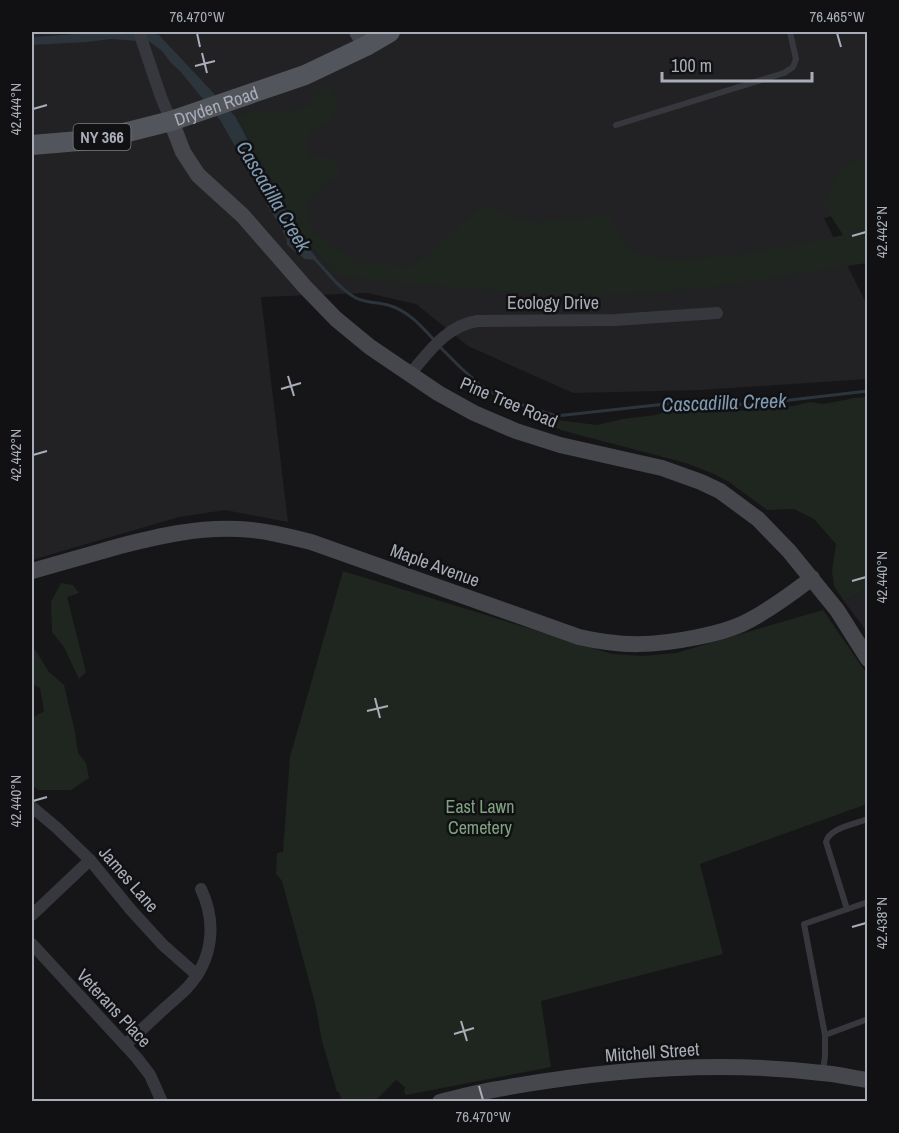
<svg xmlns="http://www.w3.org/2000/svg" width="899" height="1133" font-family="'Archivo Narrow',sans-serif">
	<rect width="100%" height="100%" fill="#161618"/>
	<g fill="#222225">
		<path d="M 32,32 L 867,32 L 867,207 L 824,218 L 867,305 L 867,379 L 701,390 L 573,393 L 468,346 L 416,304 L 367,293 L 261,297 L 288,522 L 225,510 L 179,517 L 32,560 Z"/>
		<path d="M 867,589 L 867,632 L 844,601 Z"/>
	</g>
	<g fill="#1e261f">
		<path d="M 332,88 L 337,95 L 336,108 L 329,123 L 313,130 L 305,144 L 311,158 L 324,156 L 335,163 L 340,173 L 309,200 L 309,221 L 313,233 L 333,246 L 357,262 L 412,267 L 483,205 L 518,219 L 538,222 L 609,215 C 615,226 624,246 636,252 C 670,267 733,255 770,249 C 794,245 819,241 843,235 L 823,204 L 837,174 L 867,153 L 867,263 C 780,276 694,293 606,295 C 519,296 433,285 348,277 L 336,274 L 312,247 L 297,234 L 291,222 L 283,199 L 237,118 L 253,112 L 280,113 L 311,105 L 312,96 L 320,89 Z"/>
		<path d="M 867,397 L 867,589 L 844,601 L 834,586 L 832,571 L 836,544 L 814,519 L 794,509 L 767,510 L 729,482 L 714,474 L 686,463 L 564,431 L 552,426 L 556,420 L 597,425 L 623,419 L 656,415 L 676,408 L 701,406 L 745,411 L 793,406 L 810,402 L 824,404 L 854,398 Z"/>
		<path d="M 343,571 L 612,654 L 643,656 L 676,653 L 823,610 L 867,674 L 867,804 L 700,864 L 723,954 L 541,1001 L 551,1067 L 406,1095 L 404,1092 L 405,1087 L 396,1080 L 375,1101 L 342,1101 L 339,1092 L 337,1092 L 322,1041 L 315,1003 L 282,881 L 276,874 L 277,853 L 283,852 L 290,757 Z"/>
		<path d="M 61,583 L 73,585 L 79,593 L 67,597 L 86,672 L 79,679 L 64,647 L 52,632 L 51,602 Z"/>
		<path d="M 32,645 L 49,672 L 64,685 L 75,732 L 78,753 L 86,763 L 89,778 L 71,790 L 38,790 L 32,785 L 32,718 L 44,711 L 40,688 L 32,684 Z"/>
	</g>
	<path fill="#2c353c" d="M 93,32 L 146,32 L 159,35 L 235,116 L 262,167 L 280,195 L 293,233 L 300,241 L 306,245 L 316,257 L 314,260 L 305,259 L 287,245 L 287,240 L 279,224 L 270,210 L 251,174 L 220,120 L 180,71 L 171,63 L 162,51 L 150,42 L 111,39 L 87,42 L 32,45 L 32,37 L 65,35 Z"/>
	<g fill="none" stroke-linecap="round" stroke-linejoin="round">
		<g stroke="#2c353c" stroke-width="3">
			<path d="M 312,256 C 326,270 339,289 356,298 C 365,303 378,302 388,305 C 409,311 422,327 436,342"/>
			<path d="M 440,347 L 460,367 L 481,386 L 504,399 L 556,416 L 702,400 L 746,405 L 868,391"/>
		</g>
		<g stroke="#37383d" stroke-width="6">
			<path d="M 616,125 L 784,73 L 793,67 L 796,59 L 790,32"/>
			<path d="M 847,909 L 826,842 C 829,828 855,824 868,819"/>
			<path d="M 825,1035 L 868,1019"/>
			<path d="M 823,1072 L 825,1056 L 825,1035 L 804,924 L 868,902"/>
		</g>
		<g stroke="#37383d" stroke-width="12">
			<path d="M 139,32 L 161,97 L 171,121"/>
			<path d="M 410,374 C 429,352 446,326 477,321 L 615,320 L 717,313"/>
			<path d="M 32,807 L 57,828 L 90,860 L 131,910 L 163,945 L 197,975"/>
			<path d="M 32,915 L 90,860"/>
			<path d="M 32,944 L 137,1058 L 150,1075 L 162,1102"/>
			<path d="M 125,1045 C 139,1032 153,1019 166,1007 C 173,1001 180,995 187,988 C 213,960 217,923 201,889"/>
		</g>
		<g stroke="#45474d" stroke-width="16">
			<path d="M 357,32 L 366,46"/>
			<path d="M 171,121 L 183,152 L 198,175 L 243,216 L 305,287 L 336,319 L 370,347 L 438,393 L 474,413 L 516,431 L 560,445 L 662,468 L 701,482 L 720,491 L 758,519 L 789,551 L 837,610 L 868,659"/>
			<path d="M 32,571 C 61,563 91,554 120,546 C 159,536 198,527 238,529 C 263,530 287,536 311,542 L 579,637 C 622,647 654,646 698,637 C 713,634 729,630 742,624 C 767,612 790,595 812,578"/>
			<path d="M 440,1102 C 460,1097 479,1092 498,1089 C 603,1070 717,1060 822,1073 C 837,1074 853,1078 868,1080"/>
		</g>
		<path stroke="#53555c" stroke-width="20" id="s1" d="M 32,145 L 79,141 L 116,135 L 171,121 L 305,75 L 366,46 L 390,32"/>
	</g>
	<path fill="none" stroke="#a8adb8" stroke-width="2" d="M 197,33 L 200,47M 837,33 L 841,47M 202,53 L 207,73M 195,66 L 215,61M 33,109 L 47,105M 852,236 L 866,232M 288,376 L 294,396M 281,389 L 301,383M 33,455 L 47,451M 852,581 L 866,577M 375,698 L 380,718M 367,711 L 388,706M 33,801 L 47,797M 852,927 L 866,923M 461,1021 L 467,1041M 454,1034 L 474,1028M 479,1086 L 483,1100"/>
	<g text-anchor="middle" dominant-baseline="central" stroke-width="5" stroke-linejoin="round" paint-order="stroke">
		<rect fill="#111113" stroke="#7b7e86" stroke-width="1.5" x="73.5" y="124" width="57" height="26" rx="4.5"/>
		<g font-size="16" font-weight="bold" fill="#a8adb8">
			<text x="102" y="137">NY 366</text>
		</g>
		<g font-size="18" fill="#a8adb8" stroke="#111113">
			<text stroke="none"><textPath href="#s1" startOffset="189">Dryden Road</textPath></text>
			<text x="553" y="302">Ecology Drive</text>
			<text transform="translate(509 402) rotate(23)">Pine Tree Road</text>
			<text transform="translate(435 565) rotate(20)">Maple Avenue</text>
			<text transform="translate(129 879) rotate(49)">James Lane</text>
			<text transform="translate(114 1008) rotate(47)">Veterans Place</text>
			<text transform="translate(652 1052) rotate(-4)">Mitchell Street</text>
		</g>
		<g font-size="18" fill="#7fa381" stroke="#111113">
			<text x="480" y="806">East Lawn<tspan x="480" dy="21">Cemetery</tspan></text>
		</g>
		<g font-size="20" font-style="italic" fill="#7f9bb3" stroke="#111113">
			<text transform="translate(274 196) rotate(59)">Cascadilla Creek</text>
			<text transform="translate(724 402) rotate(-2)">Cascadilla Creek</text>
		</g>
	</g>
	<rect width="899" height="1133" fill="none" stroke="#111113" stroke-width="66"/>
	<path d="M662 72v9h150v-9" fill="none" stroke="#a8adb8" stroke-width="3"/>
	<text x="671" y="72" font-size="18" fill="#a8adb8" stroke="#111113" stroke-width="4.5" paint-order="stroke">100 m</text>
	<rect x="33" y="33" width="833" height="1067" fill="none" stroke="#a8adb8" stroke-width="2"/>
	<g font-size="15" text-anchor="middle" fill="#a8adb8">
		<text x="197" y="22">76.470°W</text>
		<text x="837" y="22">76.465°W</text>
		<text transform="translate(16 109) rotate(-90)" y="5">42.444°N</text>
		<text transform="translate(882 232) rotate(-90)" y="5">42.442°N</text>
		<text transform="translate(16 455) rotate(-90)" y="5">42.442°N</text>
		<text transform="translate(882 577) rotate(-90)" y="5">42.440°N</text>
		<text transform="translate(16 801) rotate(-90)" y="5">42.440°N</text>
		<text transform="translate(882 923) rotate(-90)" y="5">42.438°N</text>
		<text x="483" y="1122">76.470°W</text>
	</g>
</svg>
